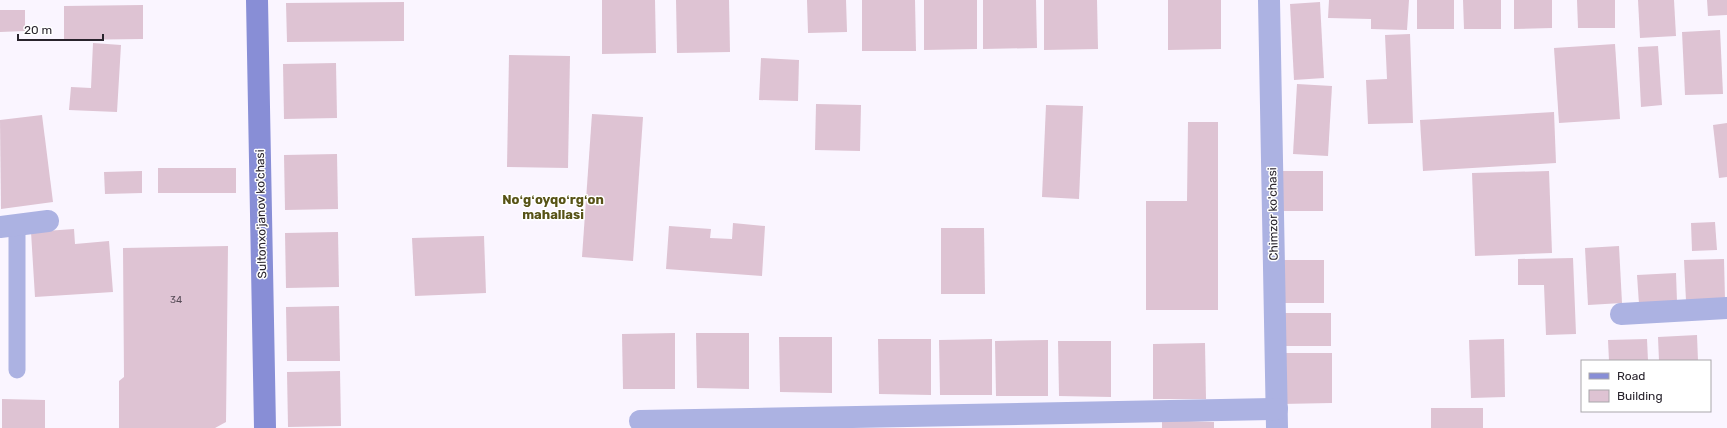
<svg xmlns="http://www.w3.org/2000/svg" width="1727" height="428" font-family="Rubik,sans-serif">
	<rect width="100%" height="100%" fill="#faf5ff"/>
	<g fill="#dec3d3">
		<path d="M 602,0 L 655,0 L 656,53 L 602,54 Z"/>
		<path d="M 676,0 L 729,0 L 730,52 L 677,53 Z"/>
		<path d="M 807,0 L 846,0 L 847,32 L 808,33 Z"/>
		<path d="M 862,0 L 915,0 L 916,51 L 862,51 Z"/>
		<path d="M 924,0 L 977,0 L 977,49 L 924,50 Z"/>
		<path d="M 983,0 L 1036,0 L 1037,48 L 983,49 Z"/>
		<path d="M 1044,0 L 1097,0 L 1098,49 L 1044,50 Z"/>
		<path d="M 1168,0 L 1221,0 L 1221,49 L 1168,50 Z"/>
		<path d="M 1329,0 L 1409,0 L 1407,30 L 1371,29 L 1371,19 L 1328,18 Z"/>
		<rect x="1417" y="0" width="37" height="29"/>
		<path d="M 1463,0 L 1501,0 L 1501,29 L 1464,29 Z"/>
		<path d="M 1514,0 L 1552,0 L 1552,28 L 1514,29 Z"/>
		<path d="M 1577,0 L 1615,0 L 1615,28 L 1578,28 Z"/>
		<path d="M 1638,0 L 1674,0 L 1676,36 L 1640,38 Z"/>
		<path d="M 1707,0 L 1727,0 L 1727,15 L 1708,16 Z"/>
		<path d="M 404,2 L 404,41 L 287,42 L 286,3 Z"/>
		<path d="M 1320,2 L 1324,78 L 1294,80 L 1290,4 Z"/>
		<path d="M 143,5 L 143,39 L 64,40 L 64,6 Z"/>
		<path d="M 0,10 L 25,10 L 25,31 L 0,32 Z"/>
		<path d="M 1720,30 L 1723,94 L 1685,95 L 1682,32 Z"/>
		<path d="M 1410,34 L 1413,123 L 1368,124 L 1366,80 L 1387,79 L 1385,35 Z"/>
		<path d="M 93,43 L 121,45 L 117,112 L 69,110 L 71,87 L 91,88 Z"/>
		<path d="M 1615,44 L 1620,119 L 1559,123 L 1554,48 Z"/>
		<path d="M 1658,46 L 1662,105 L 1641,107 L 1638,47 Z"/>
		<path d="M 509,55 L 570,56 L 568,168 L 507,167 Z"/>
		<path d="M 761,58 L 799,60 L 798,101 L 759,100 Z"/>
		<path d="M 336,63 L 337,118 L 284,119 L 283,64 Z"/>
		<path d="M 1297,84 L 1332,86 L 1328,156 L 1293,154 Z"/>
		<path d="M 816,104 L 861,105 L 860,151 L 815,150 Z"/>
		<path d="M 1046,105 L 1083,106 L 1079,199 L 1042,197 Z"/>
		<path d="M 1554,112 L 1556,163 L 1423,171 L 1420,120 Z"/>
		<path d="M 592,114 L 643,117 L 633,261 L 582,257 Z"/>
		<path d="M 42,115 L 53,202 L 1,209 L 0,120 Z"/>
		<path d="M 1188,122 L 1218,122 L 1218,310 L 1146,310 L 1146,201 L 1187,201 Z"/>
		<path d="M 1727,123 L 1727,177 L 1719,178 L 1713,125 Z"/>
		<path d="M 337,154 L 338,209 L 285,210 L 284,155 Z"/>
		<rect x="158" y="168" width="78" height="25"/>
		<path d="M 142,171 L 142,193 L 105,194 L 104,172 Z"/>
		<rect x="1280" y="171" width="43" height="40"/>
		<path d="M 1549,171 L 1552,253 L 1475,256 L 1472,173 Z"/>
		<path d="M 1715,222 L 1717,250 L 1692,251 L 1691,223 Z"/>
		<path d="M 733,223 L 765,226 L 762,276 L 666,269 L 669,226 L 711,229 L 710,238 L 732,239 Z"/>
		<path d="M 941,228 L 984,228 L 985,294 L 941,294 Z"/>
		<path d="M 74,229 L 75,244 L 109,241 L 113,292 L 35,297 L 31,232 Z"/>
		<path d="M 338,232 L 339,287 L 286,288 L 285,233 Z"/>
		<path d="M 484,236 L 486,293 L 415,296 L 412,238 Z"/>
		<path d="M 228,246 L 226,422 L 215,428 L 119,428 L 119,381 L 124,377 L 123,248 Z"/>
		<path d="M 1619,246 L 1622,303 L 1588,305 L 1585,248 Z"/>
		<path d="M 1573,258 L 1576,334 L 1546,335 L 1544,285 L 1518,285 L 1518,259 Z"/>
		<path d="M 1724,259 L 1725,299 L 1686,301 L 1684,260 Z"/>
		<rect x="1282" y="260" width="42" height="43"/>
		<path d="M 1676,273 L 1677,302 L 1639,304 L 1637,275 Z"/>
		<path d="M 339,306 L 340,361 L 287,361 L 286,307 Z"/>
		<rect x="1280" y="313" width="51" height="33"/>
		<path d="M 675,333 L 675,389 L 623,389 L 622,334 Z"/>
		<path d="M 696,333 L 749,333 L 749,389 L 697,388 Z"/>
		<path d="M 1697,335 L 1698,361 L 1659,361 L 1658,337 Z"/>
		<path d="M 779,337 L 832,337 L 832,393 L 780,392 Z"/>
		<path d="M 878,339 L 931,339 L 931,395 L 879,394 Z"/>
		<path d="M 992,339 L 992,395 L 940,395 L 939,340 Z"/>
		<path d="M 1504,339 L 1505,397 L 1471,398 L 1469,340 Z"/>
		<path d="M 1647,339 L 1648,361 L 1609,361 L 1608,340 Z"/>
		<path d="M 1048,340 L 1048,396 L 996,396 L 995,341 Z"/>
		<path d="M 1058,341 L 1111,341 L 1111,397 L 1059,396 Z"/>
		<path d="M 1205,343 L 1206,399 L 1153,399 L 1153,344 Z"/>
		<path d="M 1281,353 L 1332,353 L 1332,403 L 1281,404 Z"/>
		<path d="M 340,371 L 341,426 L 288,427 L 287,372 Z"/>
		<path d="M 2,399 L 45,400 L 45,428 L 2,428 Z"/>
		<rect x="1431" y="408" width="52" height="20"/>
		<path d="M 1162,420 L 1214,422 L 1214,428 L 1162,428 Z"/>
	</g>
	<g fill="none" stroke-linecap="round" stroke-linejoin="round">
		<path stroke="#acb2e2" stroke-width="17" d="M 17,225 L 17,370"/>
		<g stroke="#acb2e2" stroke-width="22">
			<path d="M 1269,0 L 1277,428"/>
			<path d="M 0,227 L 48,221"/>
			<path d="M 1621,314 L 1727,308"/>
			<path d="M 640,421 L 1277,409"/>
		</g>
		<path stroke="#888ed6" stroke-width="22" d="M 257,0 L 265,428"/>
	</g>
	<g text-anchor="middle" dominant-baseline="central" stroke-width="3" stroke-linejoin="round" paint-order="stroke">
		<g font-size="10" fill="#564b56">
			<text x="176" y="300">34</text>
		</g>
		<g font-size="12" fill="#28232c" stroke="#fff">
			<text transform="translate(261 214) rotate(-91)">Sultonxo'janov ko'chasi</text>
			<text transform="translate(1273 214) rotate(-91)">Chimzor ko'chasi</text>
		</g>
		<g font-size="13" font-weight="bold" fill="#575316" stroke="#fff">
			<text x="553" y="199">Noʻgʻoyqoʻrgʻon<tspan x="553" dy="15">mahallasi</tspan></text>
		</g>
	</g>
	<rect x="1581" y="360" width="130" height="52" fill="#ffffff" stroke="#a9a7ab"/>
	<rect x="1589" y="373" width="20" height="6" fill="#888ed6" stroke="#a9a7ab"/>
	<text x="1617" y="380" font-size="12" fill="#28232c">Road</text>
	<rect x="1589" y="390" width="20" height="12" fill="#dec3d3" stroke="#a9a7ab"/>
	<text x="1617" y="400" font-size="12" fill="#28232c">Building</text>
	<path d="M18 34v6h85v-6" fill="none" stroke="#28232c" stroke-width="2"/>
	<text x="24" y="34" font-size="12" fill="#28232c" stroke="#ffffff" stroke-width="3" paint-order="stroke">20 m</text>
</svg>
